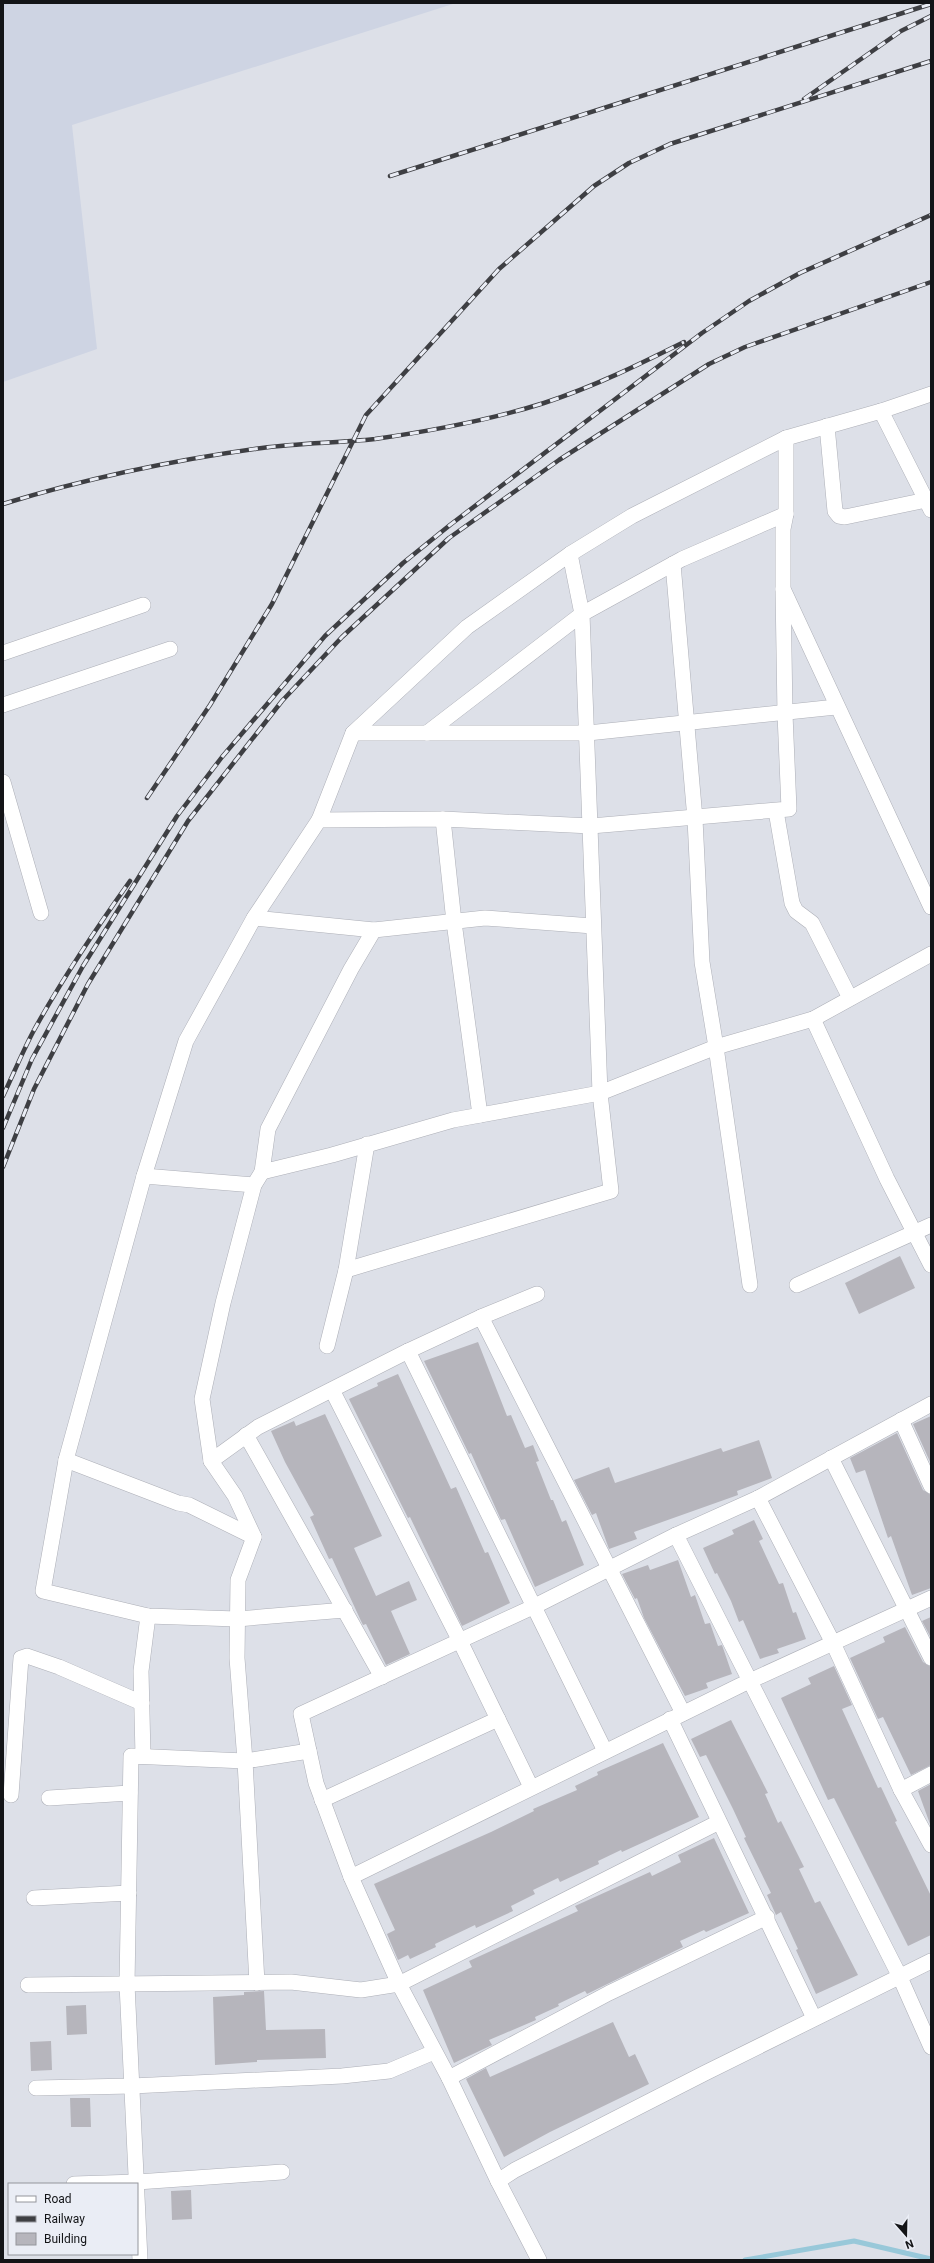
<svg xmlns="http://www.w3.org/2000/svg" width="934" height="2263" font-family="Roboto,sans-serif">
	<rect width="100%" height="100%" fill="#dde0e8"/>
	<path fill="#ced4e3" d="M 3,3 L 456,3 L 72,125 L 97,349 L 3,382 Z"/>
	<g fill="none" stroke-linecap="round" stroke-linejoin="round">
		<path stroke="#98c8d9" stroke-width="5" d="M 745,2260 L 854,2241 L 931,2259"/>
	</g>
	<g fill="#b6b5bc">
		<path d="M 900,1256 L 915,1288 L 859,1314 L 845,1283 Z"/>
		<path d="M 478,1342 L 507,1416 L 511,1415 L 525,1448 L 533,1445 L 539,1461 L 536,1462 L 551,1500 L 553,1500 L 562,1522 L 566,1520 L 584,1565 L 535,1587 L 505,1519 L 501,1520 L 471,1453 L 469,1454 L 424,1361 Z"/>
		<path d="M 398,1374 L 451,1489 L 456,1487 L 485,1553 L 488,1552 L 510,1603 L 462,1626 L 410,1517 L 408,1518 L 349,1399 L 378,1386 L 377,1383 Z"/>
		<path d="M 325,1414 L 382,1536 L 354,1548 L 376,1596 L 409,1581 L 417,1600 L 391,1611 L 410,1654 L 386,1665 L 366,1624 L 363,1625 L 361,1621 L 332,1558 L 329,1559 L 310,1517 L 314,1515 L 285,1462 L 271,1431 L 294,1421 L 296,1426 Z"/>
		<path d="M 931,1416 L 931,1464 L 913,1424 Z"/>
		<path d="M 897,1433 L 923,1490 L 931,1495 L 931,1588 L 912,1595 L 891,1536 L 888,1538 L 865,1470 L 856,1473 L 850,1458 Z"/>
		<path d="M 759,1440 L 772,1478 L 737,1491 L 738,1495 L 634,1532 L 637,1539 L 609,1549 L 596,1513 L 592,1515 L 574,1480 L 609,1467 L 615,1483 L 721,1448 L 723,1452 Z"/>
		<path d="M 754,1520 L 763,1539 L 759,1541 L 779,1584 L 783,1583 L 793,1613 L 796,1612 L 806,1639 L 777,1649 L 779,1653 L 760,1659 L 743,1620 L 739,1622 L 731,1601 L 717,1573 L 715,1574 L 703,1548 L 734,1534 L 732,1530 Z"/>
		<path d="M 678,1560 L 691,1597 L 695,1595 L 705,1624 L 710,1623 L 718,1646 L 722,1645 L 732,1674 L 706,1683 L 708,1688 L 685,1696 L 644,1618 L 637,1598 L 635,1599 L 622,1574 L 648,1565 L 650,1570 Z"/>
		<path d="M 931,1617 L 931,1638 L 922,1621 Z"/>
		<path d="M 905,1627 L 923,1662 L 931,1667 L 931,1765 L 911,1775 L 883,1717 L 878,1719 L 850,1658 L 885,1642 L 883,1637 Z"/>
		<path d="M 834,1666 L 852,1705 L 842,1709 L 878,1788 L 881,1787 L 897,1821 L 895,1822 L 931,1896 L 931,1935 L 908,1946 L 834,1798 L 828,1800 L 781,1698 L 811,1684 L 808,1678 Z"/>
		<path d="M 731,1720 L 768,1793 L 765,1794 L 778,1823 L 781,1821 L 804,1867 L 799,1869 L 815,1903 L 820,1901 L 858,1975 L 816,1994 L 796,1950 L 798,1949 L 781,1912 L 776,1915 L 767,1895 L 771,1893 L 744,1838 L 746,1837 L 733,1809 L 706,1755 L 700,1757 L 691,1739 Z"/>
		<path d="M 663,1743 L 699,1817 L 622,1852 L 621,1850 L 598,1861 L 599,1864 L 560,1882 L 558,1878 L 533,1890 L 535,1894 L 511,1906 L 513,1911 L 476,1928 L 475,1925 L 435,1944 L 436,1947 L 410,1959 L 408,1955 L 398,1960 L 387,1934 L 395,1930 L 374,1884 L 491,1832 L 534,1811 L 533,1809 L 577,1790 L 575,1786 L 598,1775 L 597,1772 Z"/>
		<path d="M 931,1784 L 931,1824 L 930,1824 L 918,1791 Z"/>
		<path d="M 714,1838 L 749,1913 L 706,1932 L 704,1930 L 680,1941 L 683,1947 L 587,1994 L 585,1991 L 558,2004 L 559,2006 L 535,2017 L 536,2020 L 489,2040 L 492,2045 L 454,2063 L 423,1990 L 472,1967 L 469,1961 L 578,1911 L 575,1906 L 650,1872 L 652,1876 L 681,1862 L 678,1855 Z"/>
		<path d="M 264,1991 L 266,2030 L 325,2029 L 326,2058 L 257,2060 L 257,2062 L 215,2065 L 213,1997 L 244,1995 L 244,1992 Z"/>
		<path d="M 86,2005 L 87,2034 L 67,2035 L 66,2006 Z"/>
		<path d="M 613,2022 L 629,2057 L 635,2054 L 649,2084 L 550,2132 L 504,2157 L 466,2079 L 486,2068 L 490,2077 Z"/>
		<path d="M 51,2041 L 52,2070 L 31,2071 L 30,2042 Z"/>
		<path d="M 70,2098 L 90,2098 L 91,2127 L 71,2127 Z"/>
		<path d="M 191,2190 L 192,2219 L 172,2220 L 171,2191 Z"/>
	</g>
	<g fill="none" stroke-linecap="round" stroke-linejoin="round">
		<g stroke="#adafb7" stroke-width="16">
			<g id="minor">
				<path d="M 931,394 L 881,411 L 786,438 L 786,514 L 783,529 L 783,589 L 931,907"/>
				<path d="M 881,411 L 931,510"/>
				<path d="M 827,426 L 835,511 L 839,516 L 845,517 L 926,500"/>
				<path d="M 570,554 L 632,516 L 786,438"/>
				<path d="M 673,564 L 695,819 L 702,962 L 716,1047 L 750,1285"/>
				<path d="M 3,653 L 143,605"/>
				<path d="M 3,705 L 170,649"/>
				<path d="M 353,733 L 588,733 L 836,707"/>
				<path d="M 3,782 L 41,913"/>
				<path d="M 776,811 L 792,903 L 796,911 L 812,923 L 850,998"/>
				<path d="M 443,819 L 454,922 L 480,1115"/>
				<path d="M 319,820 L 353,733 L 467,627 L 570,554 L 582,614 L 427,733"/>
				<path d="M 254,918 L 374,930"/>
				<path d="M 813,1019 L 887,1179 L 931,1265"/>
				<path d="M 262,1172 L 332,1155 L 453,1120 L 600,1093 L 716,1047 L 813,1019 L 931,954"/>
				<path d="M 144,1176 L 186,1041 L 254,918 L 319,820 L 443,819 L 591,826 L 789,809 L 785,714 L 783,589"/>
				<path d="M 254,1185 L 144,1176 L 66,1460 L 178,1503 L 189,1505 L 254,1537"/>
				<path d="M 346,1270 L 611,1191 L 600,1093 L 582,614 L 682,559 L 786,514"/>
				<path d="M 797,1285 L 931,1225"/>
				<path d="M 481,1317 L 537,1294"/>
				<path d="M 327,1346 L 346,1270 L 367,1144"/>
				<path d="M 408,1351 L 605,1751"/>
				<path d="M 332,1390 L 460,1641 L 531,1787"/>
				<path d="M 901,1420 L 931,1486"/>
				<path d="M 246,1435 L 382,1677"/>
				<path d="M 831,1458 L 931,1658"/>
				<path d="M 66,1460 L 43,1591 L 148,1616 L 237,1619 L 345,1610"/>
				<path d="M 211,1461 L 258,1427 L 408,1351 L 481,1317 L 683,1713"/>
				<path d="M 758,1498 L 833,1643 L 901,1790 L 931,1845"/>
				<path d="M 676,1535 L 899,1975 L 931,2047"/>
				<path d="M 670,1719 L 814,2018"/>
				<path d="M 143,1756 L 141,1671 L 148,1616"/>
				<path d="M 901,1790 L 931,1774"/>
				<path d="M 11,1795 L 21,1658 L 27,1656 L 59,1667 L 142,1703"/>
				<path d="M 49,1798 L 130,1793"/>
				<path d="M 322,1800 L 498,1719"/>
				<path d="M 351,1877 L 316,1783 L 301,1714 L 535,1606 L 676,1535 L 758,1498 L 931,1404"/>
				<path d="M 34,1898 L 129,1893"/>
				<path d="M 257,1983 L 245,1761 L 237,1658 L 238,1580 L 254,1537 L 235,1496 L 211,1461 L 202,1399 L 223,1303 L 254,1185 L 262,1172 L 268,1129 L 351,969 L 374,930 L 485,918 L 593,926"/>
				<path d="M 28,1985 L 291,1982 L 361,1990 L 399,1984 L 719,1822"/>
				<path d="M 449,2078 L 609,1993 L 767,1917"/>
				<path d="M 36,2088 L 132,2086 L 342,2076 L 389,2071 L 434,2052"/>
				<path d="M 498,2181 L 449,2078 L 399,1984 L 351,1877 L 741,1685 L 931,1598"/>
				<path d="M 74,2184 L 137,2182 L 282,2172"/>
				<path d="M 140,2260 L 127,1984 L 131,1756 L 245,1761 L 309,1751"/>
				<path d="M 539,2260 L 498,2181 L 515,2170 L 705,2073 L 931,1961"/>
			</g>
		</g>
		<use href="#minor" stroke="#fff" stroke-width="15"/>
		<g stroke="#3e3f43" stroke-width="4.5">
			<g id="rail">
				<path d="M 804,99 L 901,31 L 931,16"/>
				<path d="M 390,176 L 931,4"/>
				<path d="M 3,504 C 88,478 174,460 262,448 C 299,443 338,443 375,439 C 431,431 490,420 544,403 C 593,387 638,365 684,342"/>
				<path d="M 147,798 L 210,705 L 272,604 L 366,415 L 499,269 L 594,186 L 629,163 L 670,144 L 931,61"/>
				<path d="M 3,1096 C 13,1075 22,1053 33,1032 C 62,979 95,930 130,881"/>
				<path d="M 3,1128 L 32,1059 L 83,966 L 177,816 L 222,757 L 325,636 L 403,563 L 450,525 L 702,333 L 749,301 L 800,273 L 931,215"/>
				<path d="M 3,1167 L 34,1089 L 88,984 L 188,821 L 282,701 L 342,637 L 449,538 L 559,460 L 709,364 L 745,347 L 931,282"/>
			</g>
		</g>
		<use href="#rail" stroke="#eaedf5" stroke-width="3" stroke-dasharray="9" stroke-linecap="butt"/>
	</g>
	<rect width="934" height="2263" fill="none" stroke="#131417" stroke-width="8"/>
	<rect x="8" y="2183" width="130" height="72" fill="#eaedf5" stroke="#94969c"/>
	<rect x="16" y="2196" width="20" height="6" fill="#ffffff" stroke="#94969c"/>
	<text x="44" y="2203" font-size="12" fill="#131417">Road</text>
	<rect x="16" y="2216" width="20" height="6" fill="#3e3f43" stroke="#94969c"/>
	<text x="44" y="2223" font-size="12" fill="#131417">Railway</text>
	<rect x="16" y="2233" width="20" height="12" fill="#b6b5bc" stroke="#94969c"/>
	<text x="44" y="2243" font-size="12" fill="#131417">Building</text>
	<g transform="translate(906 2235) rotate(160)" stroke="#eaedf5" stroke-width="3" paint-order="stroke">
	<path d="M0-3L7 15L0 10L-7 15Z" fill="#131417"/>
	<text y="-6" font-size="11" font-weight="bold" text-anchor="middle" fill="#131417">N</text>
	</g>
</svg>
